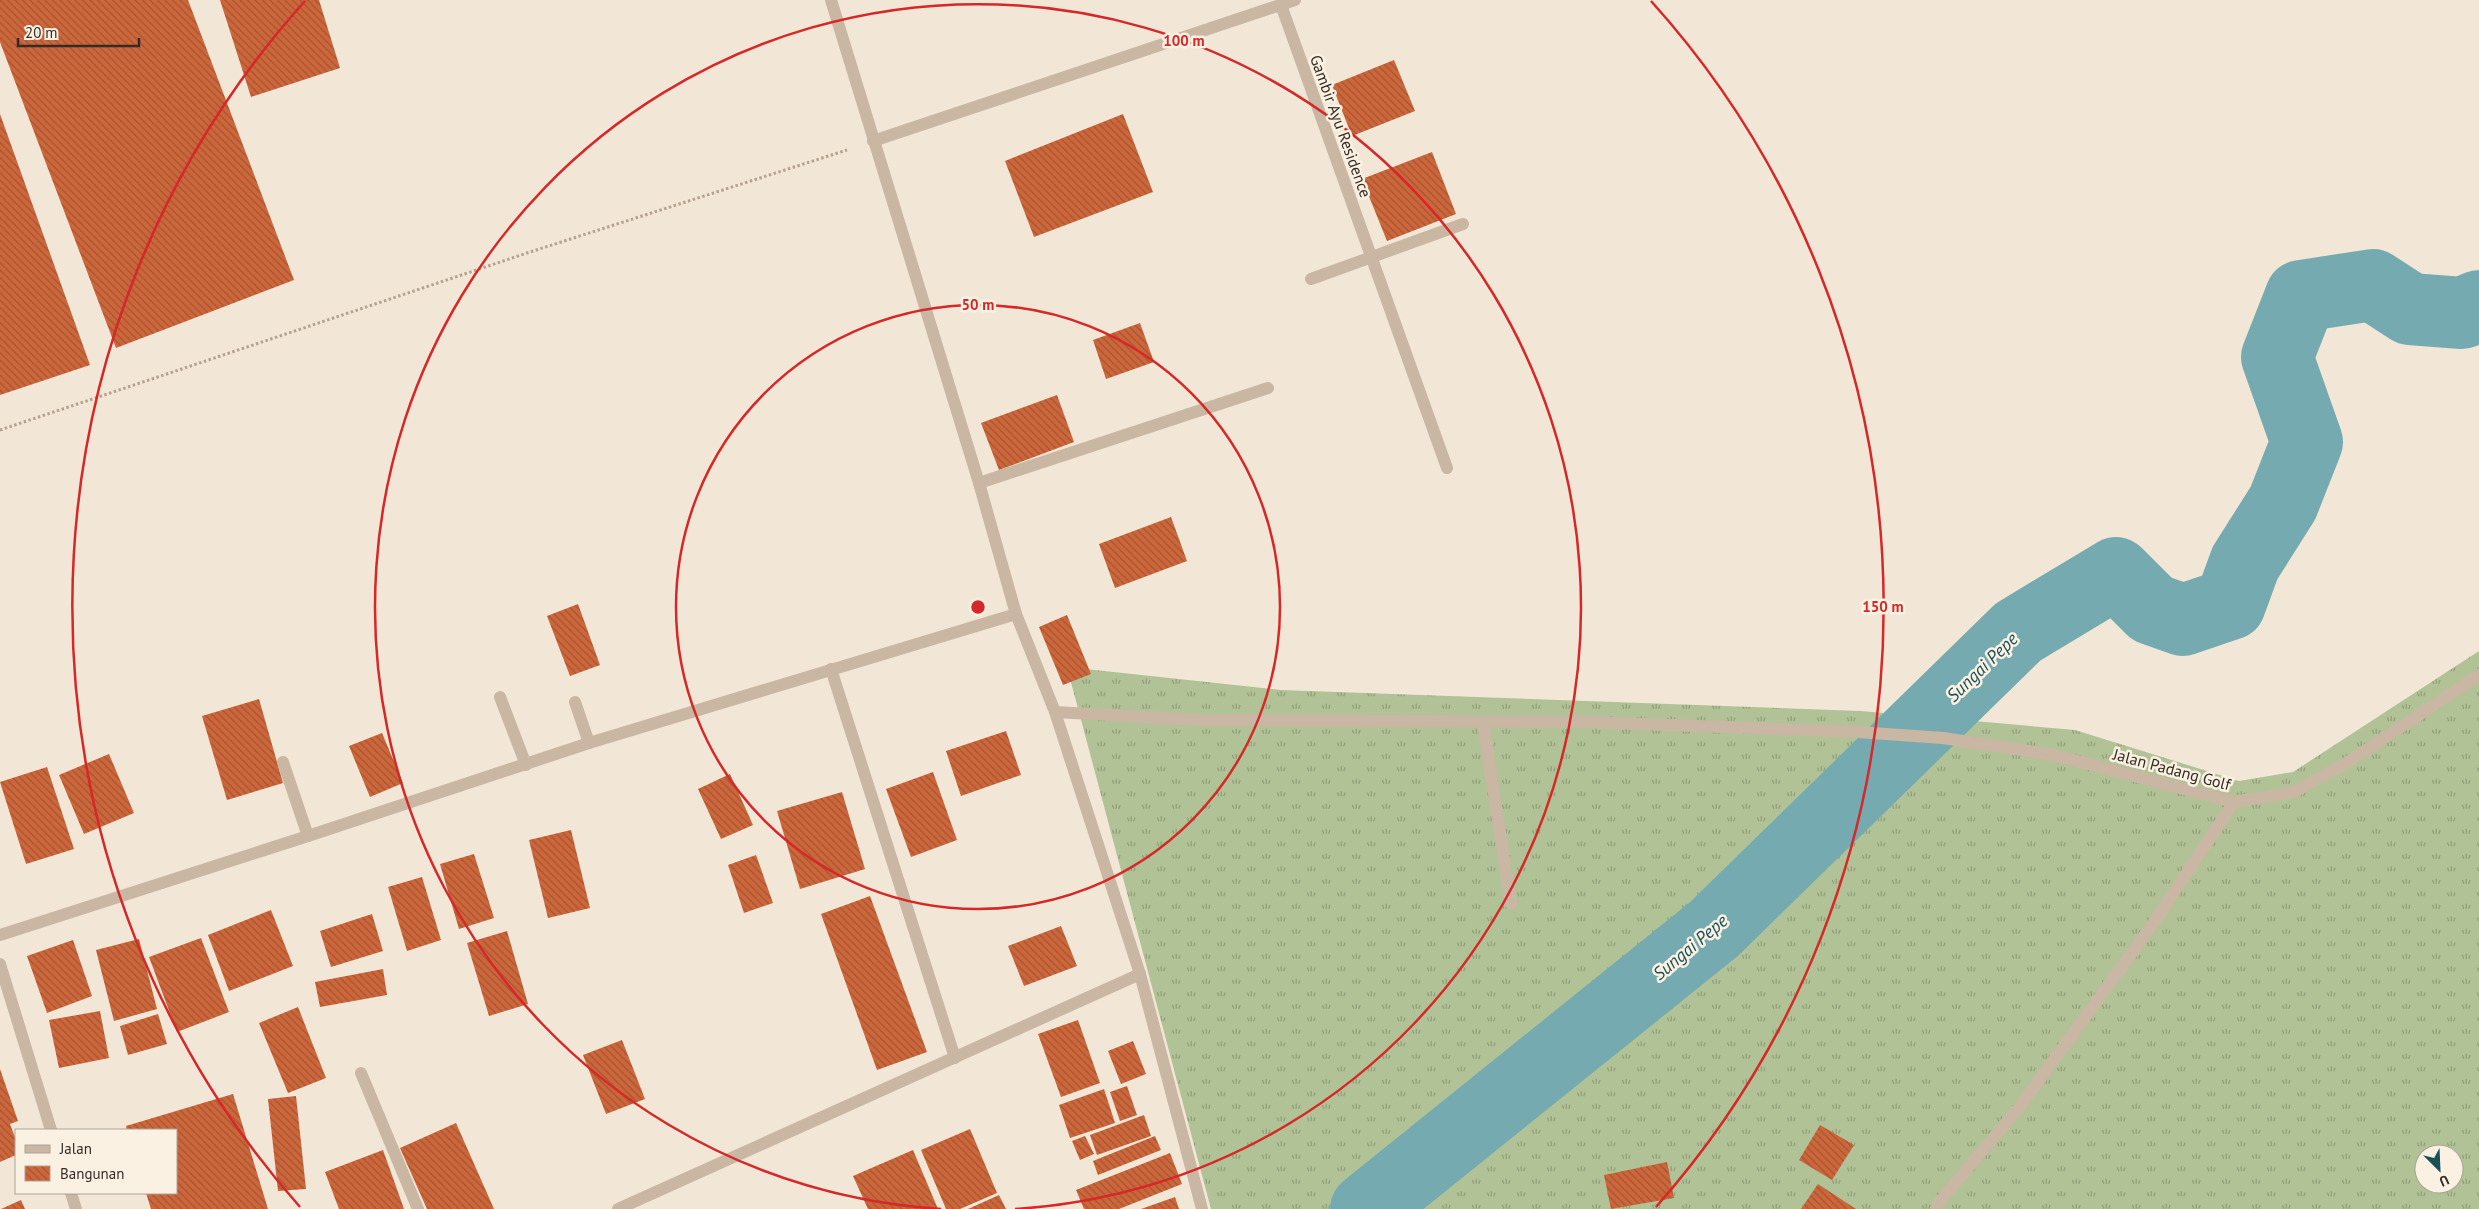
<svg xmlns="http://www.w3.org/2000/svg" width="2479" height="1209" font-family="'PT Sans',sans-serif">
	<defs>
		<pattern id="grass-tufts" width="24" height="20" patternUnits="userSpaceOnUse" patternTransform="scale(1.25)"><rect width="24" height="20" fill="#b1c296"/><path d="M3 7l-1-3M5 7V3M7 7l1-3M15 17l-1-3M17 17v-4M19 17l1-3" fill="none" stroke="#919e7a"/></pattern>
		<pattern id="building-back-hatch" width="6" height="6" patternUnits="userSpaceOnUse" patternTransform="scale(1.25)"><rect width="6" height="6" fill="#cc663b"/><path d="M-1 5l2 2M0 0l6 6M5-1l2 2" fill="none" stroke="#a65431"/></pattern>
	</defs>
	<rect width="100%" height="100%" fill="#f2e7d7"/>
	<path fill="url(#grass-tufts)" fill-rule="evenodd" d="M 2479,651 L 2479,1209 L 1211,1209 L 1067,667 L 1281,690 L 1861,711 L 2075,730 L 2239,781 L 2293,772 ZM 2424,1154 L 2454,1154 L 2454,1184 L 2424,1184 Z"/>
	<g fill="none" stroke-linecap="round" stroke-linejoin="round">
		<path stroke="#75abb0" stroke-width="72" d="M 1366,1209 L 1714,929 L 2018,632 L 2116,573 L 2152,609 L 2183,620 L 2230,604 L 2245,563 L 2283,503 L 2307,442 L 2277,357 L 2301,296 L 2373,285 L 2410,309 L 2462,313 L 2479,306"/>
	</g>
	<g fill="url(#building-back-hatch)">
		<path d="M 0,0 L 188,0 L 294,280 L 116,348 L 0,42 Z"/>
		<path d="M 220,0 L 319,0 L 340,68 L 251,97 Z"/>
		<path d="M 1394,60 L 1415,111 L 1352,136 L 1332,85 Z"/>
		<path d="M 0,114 L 90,365 L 0,395 Z"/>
		<path d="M 1123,114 L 1153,192 L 1034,237 L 1005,161 Z"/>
		<path d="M 1432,152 L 1456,214 L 1387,241 L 1362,179 Z"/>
		<path d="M 1140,323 L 1154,362 L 1106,379 L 1093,340 Z"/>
		<path d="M 1057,395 L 1074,442 L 999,470 L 981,423 Z"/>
		<path d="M 1171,517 L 1187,561 L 1115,588 L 1099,544 Z"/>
		<path d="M 578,604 L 600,665 L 570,676 L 547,616 Z"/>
		<path d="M 1067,615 L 1091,674 L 1063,685 L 1039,627 Z"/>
		<path d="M 259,699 L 283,783 L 227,800 L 202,716 Z"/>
		<path d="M 1006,731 L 1021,775 L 961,796 L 946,751 Z"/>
		<path d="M 382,733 L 403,783 L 370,797 L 349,746 Z"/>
		<path d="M 109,754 L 134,813 L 84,834 L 59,775 Z"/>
		<path d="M 47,767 L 74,849 L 26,864 L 0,782 Z"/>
		<path d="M 933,772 L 957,840 L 911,857 L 886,789 Z"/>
		<path d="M 730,774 L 753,825 L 721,839 L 698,789 Z"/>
		<path d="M 842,792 L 865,869 L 800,889 L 777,811 Z"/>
		<path d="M 571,830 L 590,908 L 548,918 L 529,840 Z"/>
		<path d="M 474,854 L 494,918 L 459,929 L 440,864 Z"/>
		<path d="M 756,855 L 773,903 L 744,913 L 728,865 Z"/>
		<path d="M 422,877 L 441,940 L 407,951 L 388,887 Z"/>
		<path d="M 870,896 L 927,1052 L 877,1070 L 821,914 Z"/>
		<path d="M 271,910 L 293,966 L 229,991 L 208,935 Z"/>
		<path d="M 372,914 L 383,951 L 331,967 L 320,931 Z"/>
		<path d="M 1061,926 L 1077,966 L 1024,986 L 1008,946 Z"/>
		<path d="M 507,931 L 528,1004 L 489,1016 L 467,943 Z"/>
		<path d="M 201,938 L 229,1012 L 177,1032 L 149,957 Z"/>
		<path d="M 139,939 L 157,1009 L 114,1021 L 96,950 Z"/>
		<path d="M 73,940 L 92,996 L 47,1013 L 27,956 Z"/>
		<path d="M 383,969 L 387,995 L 320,1007 L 315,982 Z"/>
		<path d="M 298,1007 L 326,1078 L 288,1093 L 259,1023 Z"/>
		<path d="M 100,1011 L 109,1058 L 59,1068 L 49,1020 Z"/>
		<path d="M 158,1014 L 167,1044 L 128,1055 L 120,1026 Z"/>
		<path d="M 1078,1020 L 1100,1083 L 1061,1097 L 1038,1034 Z"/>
		<path d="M 622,1040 L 645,1099 L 606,1114 L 583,1055 Z"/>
		<path d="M 1133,1041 L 1146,1074 L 1121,1084 L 1108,1051 Z"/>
		<path d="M 0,1069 L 18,1121 L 10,1124 L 16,1140 L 16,1155 L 0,1162 Z"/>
		<path d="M 1127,1086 L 1137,1115 L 1120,1121 L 1110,1092 Z"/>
		<path d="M 1104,1089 L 1115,1123 L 1070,1138 L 1059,1105 Z"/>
		<path d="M 233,1094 L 268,1209 L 151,1209 L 146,1193 L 176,1193 L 176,1130 L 127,1130 L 126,1126 Z"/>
		<path d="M 296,1096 L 306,1189 L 278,1191 L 268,1099 Z"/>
		<path d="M 1144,1115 L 1151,1136 L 1097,1155 L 1090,1135 Z"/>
		<path d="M 456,1123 L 494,1209 L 427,1209 L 400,1148 Z"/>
		<path d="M 1820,1125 L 1854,1145 L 1832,1180 L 1799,1160 Z"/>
		<path d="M 970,1129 L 997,1193 L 960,1209 L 946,1209 L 921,1150 Z"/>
		<path d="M 1085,1136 L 1094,1154 L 1080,1160 L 1072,1141 Z"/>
		<path d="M 1155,1136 L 1161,1150 L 1098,1175 L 1093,1161 Z"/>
		<path d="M 383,1150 L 404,1209 L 339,1209 L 325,1172 Z"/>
		<path d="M 913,1150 L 938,1209 L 868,1209 L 853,1176 Z"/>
		<path d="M 1170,1153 L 1182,1184 L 1119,1209 L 1084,1209 L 1076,1190 Z"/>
		<path d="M 1667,1162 L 1674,1198 L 1611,1209 L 1604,1175 Z"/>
		<path d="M 1818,1184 L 1856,1209 L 1801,1209 Z"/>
		<path d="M 999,1195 L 1006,1209 L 968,1209 Z"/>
		<path d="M 1175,1197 L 1179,1209 L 1141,1209 Z"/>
		<path d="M 21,1200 L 25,1209 L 1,1209 Z"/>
	</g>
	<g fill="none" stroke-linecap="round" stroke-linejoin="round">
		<path stroke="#b6a18d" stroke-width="3" stroke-dasharray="2.5 2.5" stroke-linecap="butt" d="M 0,430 L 527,253 L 847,150"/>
		<g stroke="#cab7a3" stroke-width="12">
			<path d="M 500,697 L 526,765"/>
			<path d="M 575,702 L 589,743"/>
			<path d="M 1483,722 L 1511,904"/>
			<path d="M 283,762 L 308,836"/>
			<path d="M 1937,1205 L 2021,1105 L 2155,921 L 2234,802"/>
		</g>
		<g stroke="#cab7a3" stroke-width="12">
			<path d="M 831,0 L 979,483 L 1016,614 L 1055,712 L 1140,974 L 1202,1209"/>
			<path d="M 1281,5 L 1447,468"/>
			<path d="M 873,141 L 1295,0"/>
			<path d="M 1311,279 L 1463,224"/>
			<path d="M 979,483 L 1268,388"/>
			<path d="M 831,669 L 955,1058"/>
			<path d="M 1055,712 L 1200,720 L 1588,722 L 1858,732 L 1943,738 L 2054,755 L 2234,802 L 2294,792 L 2348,762 L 2479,675"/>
			<path d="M 0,935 L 308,836 L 589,743 L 1016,614"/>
			<path d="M 0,964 L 51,1130"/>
			<path d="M 361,1073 L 418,1209"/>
			<path d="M 71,1193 L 76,1209"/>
			<path d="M 618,1209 L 1140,974"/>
		</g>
	</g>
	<g fill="none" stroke="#d62828" stroke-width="2.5">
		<circle cx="978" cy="607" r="302"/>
		<path d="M941 1209A603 603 0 1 1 1015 1209"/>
		<path d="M300 1207A905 905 0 0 1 305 1M1651 1A905 905 0 0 1 1656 1207"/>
	</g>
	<g text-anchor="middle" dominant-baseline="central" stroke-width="5" stroke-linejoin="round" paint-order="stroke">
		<g font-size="16" fill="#352b25" stroke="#faf1e3">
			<text transform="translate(1341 126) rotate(70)">Gambir Ayu Residence</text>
			<text transform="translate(2172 769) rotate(15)">Jalan Padang Golf</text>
		</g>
		<g font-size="18" font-style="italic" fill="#195058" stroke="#faf1e3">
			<text transform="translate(1982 667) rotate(-44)">Sungai Pepe</text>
			<text transform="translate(1690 947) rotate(-40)">Sungai Pepe</text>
		</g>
	</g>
	<circle cx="978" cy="607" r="8" fill="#d62828" stroke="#faf1e3" stroke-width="2.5"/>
	<g font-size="15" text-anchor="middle" font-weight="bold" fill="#d62828" stroke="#faf1e3" stroke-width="5" stroke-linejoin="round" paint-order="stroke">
		<text x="1184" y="46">100 m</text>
		<text x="978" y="310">50 m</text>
		<text x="1883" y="612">150 m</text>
	</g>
	<rect x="15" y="1129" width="162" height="65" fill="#faf1e3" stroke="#aba297"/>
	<rect x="25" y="1145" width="25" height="8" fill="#cab7a3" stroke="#aba297"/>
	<text x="60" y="1154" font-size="15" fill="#352b25">Jalan</text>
	<rect x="25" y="1166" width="25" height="15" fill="url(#building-back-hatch)" stroke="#aba297"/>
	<text x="60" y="1179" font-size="15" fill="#352b25">Bangunan</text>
	<g transform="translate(2439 1169) rotate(156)"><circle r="24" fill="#faf1e3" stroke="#aba297"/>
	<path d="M0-4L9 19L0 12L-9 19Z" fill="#195058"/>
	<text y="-8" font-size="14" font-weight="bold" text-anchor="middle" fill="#352b25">U</text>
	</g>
	<path d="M18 38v8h121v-8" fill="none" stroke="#352b25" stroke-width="2.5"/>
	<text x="25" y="38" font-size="15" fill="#352b25" stroke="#faf1e3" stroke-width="4" paint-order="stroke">20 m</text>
</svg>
